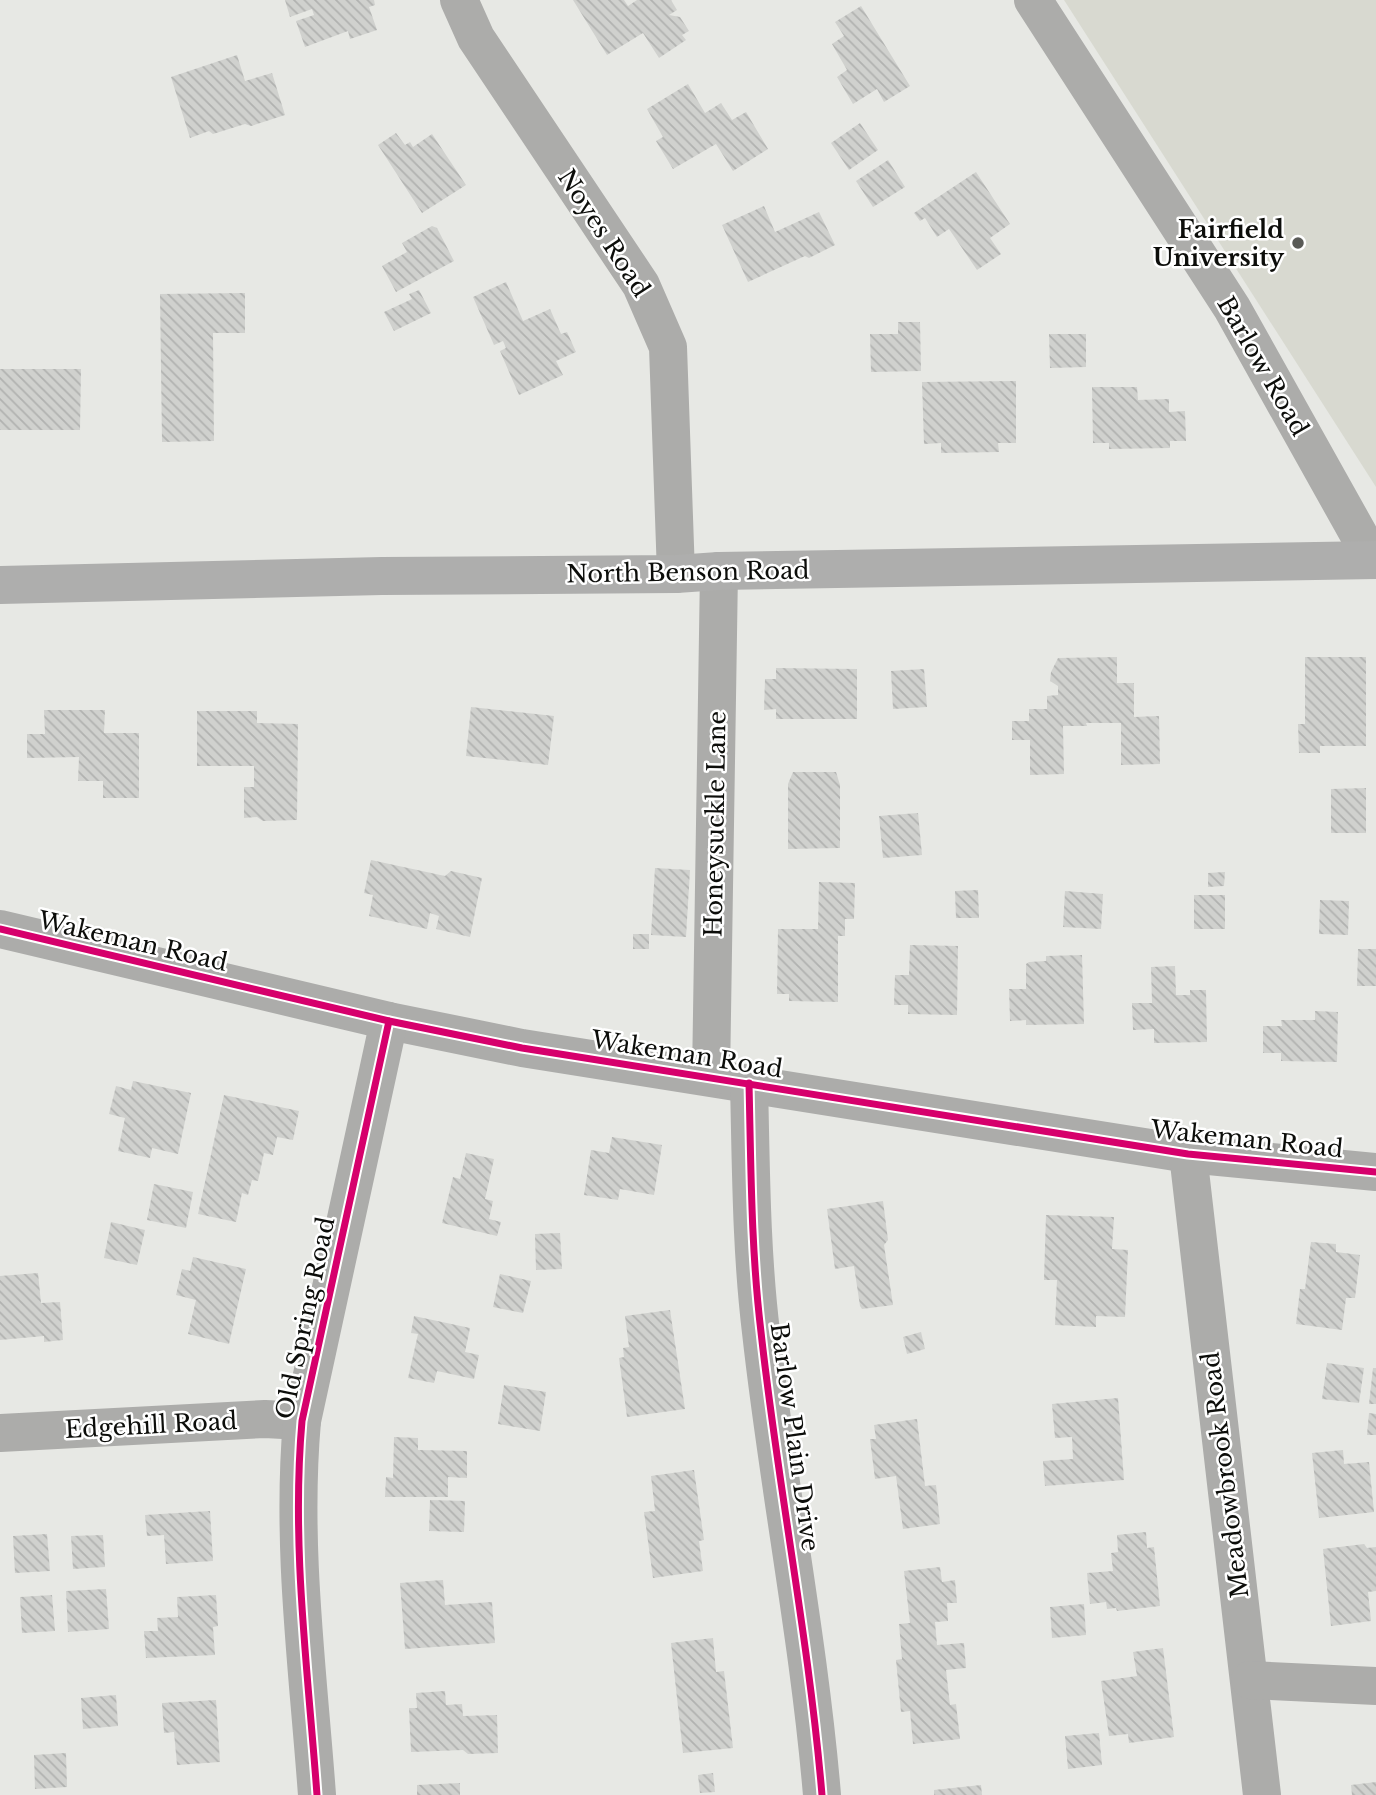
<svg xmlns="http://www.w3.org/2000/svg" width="1376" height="1795" font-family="'Libre Baskerville',serif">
	<defs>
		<pattern id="building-back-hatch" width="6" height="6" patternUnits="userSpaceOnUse" patternTransform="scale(1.75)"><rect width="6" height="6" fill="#d0d1ce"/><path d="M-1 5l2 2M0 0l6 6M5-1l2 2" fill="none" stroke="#b1b2b0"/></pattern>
	</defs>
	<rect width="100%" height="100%" fill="#e7e8e4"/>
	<path fill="#d8d9d0" d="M 1064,0 L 1376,0 L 1376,487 Z"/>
	<g fill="url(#building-back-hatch)">
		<path d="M 285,0 L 374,0 L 375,5 L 369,7 L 377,30 L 350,39 L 348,31 L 305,47 L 296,21 L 314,15 L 312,9 L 290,17 Z"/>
		<path d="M 573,0 L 624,0 L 628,6 L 637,0 L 671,0 L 677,10 L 669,15 L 680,17 L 689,31 L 682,35 L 686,40 L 659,58 L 643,33 L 607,55 Z"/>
		<path d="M 861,6 L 910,86 L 884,102 L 877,89 L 853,104 L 837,77 L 847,70 L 832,44 L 844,36 L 835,22 Z"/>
		<path d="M 237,55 L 245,81 L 272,73 L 285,115 L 251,126 L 245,124 L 213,134 L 209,131 L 190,138 L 171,77 Z"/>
		<path d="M 688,84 L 705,113 L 721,103 L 732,120 L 746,112 L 768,149 L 733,171 L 716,144 L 673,169 L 656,141 L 663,137 L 647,109 Z"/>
		<path d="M 860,123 L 878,150 L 849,170 L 831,143 Z"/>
		<path d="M 396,133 L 405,145 L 410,142 L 413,147 L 432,134 L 466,185 L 422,213 L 378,145 Z"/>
		<path d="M 888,160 L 905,187 L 873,207 L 856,181 Z"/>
		<path d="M 976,172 L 1010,224 L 990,238 L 1001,254 L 977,270 L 949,229 L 937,237 L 925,218 L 920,221 L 914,213 Z"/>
		<path d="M 764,206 L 775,232 L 819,212 L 835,245 L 809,258 L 805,256 L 748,282 L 722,225 Z"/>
		<path d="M 432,226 L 437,228 L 454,261 L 396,292 L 382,266 L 407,252 L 402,243 Z"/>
		<path d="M 506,282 L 523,321 L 550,309 L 561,334 L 567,332 L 576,352 L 556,361 L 563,375 L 519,395 L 500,351 L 506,348 L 503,341 L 494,345 L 473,297 Z"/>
		<path d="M 419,290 L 431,313 L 394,331 L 384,312 L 412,299 L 409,294 Z"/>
		<path d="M 245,293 L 245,333 L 213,333 L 214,441 L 162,442 L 160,294 Z"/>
		<path d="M 898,322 L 920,322 L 921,371 L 871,372 L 870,334 L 898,334 Z"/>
		<path d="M 1049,334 L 1086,334 L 1086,367 L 1050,368 Z"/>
		<path d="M 0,369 L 81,369 L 80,430 L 0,430 Z"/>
		<path d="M 1016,381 L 1016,443 L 998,443 L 999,452 L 941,453 L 941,443 L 924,444 L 922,382 Z"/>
		<path d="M 1092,387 L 1137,387 L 1138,400 L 1169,399 L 1169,412 L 1185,411 L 1186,441 L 1170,441 L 1170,448 L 1109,449 L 1109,443 L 1093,443 Z"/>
		<path d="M 1117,657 L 1117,683 L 1134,683 L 1134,717 L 1159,716 L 1160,764 L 1121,765 L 1121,723 L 1086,723 L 1087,726 L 1063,726 L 1064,774 L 1030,775 L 1030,740 L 1012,740 L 1012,721 L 1029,721 L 1029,709 L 1047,709 L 1047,696 L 1058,695 L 1058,686 L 1050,681 L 1051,672 L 1058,658 Z"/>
		<path d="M 1305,657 L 1366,657 L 1366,746 L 1320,746 L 1320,753 L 1299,753 L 1298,724 L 1305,724 Z"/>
		<path d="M 776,668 L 857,669 L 857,719 L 776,719 L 776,709 L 764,710 L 765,679 L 776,679 Z"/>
		<path d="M 924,669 L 927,707 L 893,709 L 891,671 Z"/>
		<path d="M 471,707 L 554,716 L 548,765 L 466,756 Z"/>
		<path d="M 44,710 L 105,710 L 104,733 L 139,733 L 139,798 L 103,798 L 103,781 L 78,781 L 79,757 L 27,758 L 27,734 L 45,734 Z"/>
		<path d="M 197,711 L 257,711 L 257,723 L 298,724 L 297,820 L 263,821 L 257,817 L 244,818 L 244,787 L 254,787 L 254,766 L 197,766 Z"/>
		<path d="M 793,772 L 836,772 L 840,785 L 840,848 L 788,849 L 788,784 Z"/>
		<path d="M 1366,788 L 1366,833 L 1331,833 L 1331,789 Z"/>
		<path d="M 918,813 L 922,855 L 883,858 L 879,816 Z"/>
		<path d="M 371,860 L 445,876 L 451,871 L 482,878 L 470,937 L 436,929 L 439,916 L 430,913 L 427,929 L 369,916 L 373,895 L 364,893 Z"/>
		<path d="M 655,868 L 690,870 L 686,937 L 651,935 Z"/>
		<path d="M 1225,872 L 1224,886 L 1208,887 L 1208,873 Z"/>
		<path d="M 819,882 L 855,883 L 854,919 L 845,919 L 845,936 L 838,936 L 838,1002 L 789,1001 L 789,994 L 777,994 L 778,929 L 818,929 Z"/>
		<path d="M 978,890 L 979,918 L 956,918 L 955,891 Z"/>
		<path d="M 1065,891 L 1103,894 L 1101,929 L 1063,927 Z"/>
		<rect x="1194" y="895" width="31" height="34"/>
		<path d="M 1320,900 L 1349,901 L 1348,935 L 1319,934 Z"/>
		<rect x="633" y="934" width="16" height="15"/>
		<path d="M 910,945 L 958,946 L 957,1015 L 908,1014 L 908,1005 L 894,1005 L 895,975 L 909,975 Z"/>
		<path d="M 1358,949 L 1376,949 L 1376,986 L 1357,986 Z"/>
		<path d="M 1082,955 L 1084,1024 L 1026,1025 L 1026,1020 L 1010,1021 L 1009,989 L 1026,989 L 1026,964 L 1029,962 L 1046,961 L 1046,956 Z"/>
		<path d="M 1175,966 L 1176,995 L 1190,995 L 1190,990 L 1206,990 L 1207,1042 L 1154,1043 L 1154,1029 L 1133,1030 L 1132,1003 L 1152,1003 L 1151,967 Z"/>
		<path d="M 1315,1011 L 1338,1012 L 1337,1062 L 1281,1061 L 1281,1053 L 1263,1053 L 1263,1026 L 1282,1026 L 1281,1020 L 1315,1020 Z"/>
		<path d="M 133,1081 L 191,1093 L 178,1154 L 152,1148 L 150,1158 L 118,1151 L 125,1118 L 109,1114 L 116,1086 L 131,1090 Z"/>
		<path d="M 224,1095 L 299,1111 L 293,1140 L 277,1137 L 273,1155 L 264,1153 L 258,1181 L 252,1180 L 248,1195 L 242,1193 L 236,1222 L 198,1214 Z"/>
		<path d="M 612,1137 L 662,1145 L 654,1195 L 620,1189 L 618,1200 L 584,1195 L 591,1150 L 609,1153 Z"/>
		<path d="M 466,1153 L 494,1159 L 485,1199 L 493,1201 L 489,1219 L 501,1222 L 497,1236 L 442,1223 L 453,1177 L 460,1179 Z"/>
		<path d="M 154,1184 L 193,1192 L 186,1228 L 147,1220 Z"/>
		<path d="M 883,1201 L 888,1240 L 884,1245 L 893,1305 L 862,1309 L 860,1306 L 854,1266 L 835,1269 L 827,1209 Z"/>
		<path d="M 1046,1215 L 1114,1217 L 1112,1249 L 1128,1250 L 1125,1317 L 1096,1316 L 1096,1327 L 1055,1325 L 1057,1280 L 1044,1280 Z"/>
		<path d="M 111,1222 L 145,1230 L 137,1265 L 104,1258 Z"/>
		<path d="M 560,1233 L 562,1269 L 536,1270 L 535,1234 Z"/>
		<path d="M 1311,1242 L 1336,1244 L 1336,1252 L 1360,1255 L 1355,1298 L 1346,1298 L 1342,1330 L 1296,1324 L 1300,1289 L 1305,1289 Z"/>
		<path d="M 193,1257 L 246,1269 L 229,1344 L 188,1334 L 196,1300 L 176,1295 L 182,1269 L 190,1271 Z"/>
		<path d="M 38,1273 L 41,1303 L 60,1302 L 63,1340 L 44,1342 L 44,1336 L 0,1340 L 0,1276 Z"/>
		<path d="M 500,1274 L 531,1281 L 523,1313 L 493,1307 Z"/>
		<path d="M 670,1310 L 685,1409 L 627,1417 L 619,1358 L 624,1357 L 623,1348 L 629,1347 L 625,1316 Z"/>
		<path d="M 414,1316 L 470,1328 L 465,1352 L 479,1355 L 474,1379 L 437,1371 L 434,1383 L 408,1378 L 418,1334 L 411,1333 Z"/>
		<path d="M 921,1332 L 925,1349 L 907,1354 L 903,1337 Z"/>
		<path d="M 1327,1363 L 1364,1368 L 1359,1403 L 1322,1399 Z"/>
		<path d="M 1373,1368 L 1376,1368 L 1376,1404 L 1369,1404 Z"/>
		<path d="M 504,1385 L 546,1392 L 540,1431 L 498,1424 Z"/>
		<path d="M 1118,1398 L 1124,1480 L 1045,1486 L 1043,1461 L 1073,1459 L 1072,1437 L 1055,1438 L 1052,1404 Z"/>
		<path d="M 1369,1413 L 1376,1414 L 1376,1435 L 1367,1435 Z"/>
		<path d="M 917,1419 L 925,1486 L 936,1485 L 940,1524 L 903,1529 L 896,1476 L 875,1479 L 870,1439 L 876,1439 L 874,1425 Z"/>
		<path d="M 394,1437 L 418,1438 L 418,1450 L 467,1451 L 467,1478 L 448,1477 L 448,1497 L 385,1497 L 386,1477 L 393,1478 Z"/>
		<path d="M 1343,1450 L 1344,1464 L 1369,1462 L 1374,1512 L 1319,1518 L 1312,1453 Z"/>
		<path d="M 694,1470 L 704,1540 L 699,1541 L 703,1571 L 653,1578 L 644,1512 L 655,1511 L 651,1476 Z"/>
		<path d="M 430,1500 L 465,1501 L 464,1532 L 429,1531 Z"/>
		<path d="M 210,1511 L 213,1561 L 166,1564 L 164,1535 L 147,1536 L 145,1515 Z"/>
		<path d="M 1146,1532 L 1147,1548 L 1154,1547 L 1160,1606 L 1117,1611 L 1116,1608 L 1107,1609 L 1106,1602 L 1090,1604 L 1087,1573 L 1113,1571 L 1111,1553 L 1118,1552 L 1117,1535 Z"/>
		<path d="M 47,1534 L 50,1571 L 15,1573 L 13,1536 Z"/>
		<path d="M 103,1535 L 105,1567 L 73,1569 L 71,1536 Z"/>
		<path d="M 1364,1544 L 1367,1548 L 1376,1547 L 1376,1591 L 1368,1592 L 1371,1621 L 1331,1626 L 1323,1549 Z"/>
		<path d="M 940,1567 L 942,1582 L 955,1580 L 957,1603 L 947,1603 L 948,1621 L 935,1622 L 937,1645 L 964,1643 L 966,1668 L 946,1670 L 950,1705 L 956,1704 L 960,1739 L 913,1744 L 910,1711 L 901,1712 L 896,1660 L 902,1659 L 899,1624 L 910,1623 L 904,1571 Z"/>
		<path d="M 443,1580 L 445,1605 L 492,1602 L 495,1643 L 405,1649 L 400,1583 Z"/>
		<path d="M 106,1589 L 109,1629 L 68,1632 L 66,1591 Z"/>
		<path d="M 52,1595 L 55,1631 L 22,1633 L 20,1597 Z"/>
		<path d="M 216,1595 L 218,1626 L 213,1627 L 215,1655 L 146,1658 L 144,1631 L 158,1631 L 157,1618 L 178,1617 L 177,1597 Z"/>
		<path d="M 1084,1604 L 1086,1635 L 1052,1638 L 1050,1607 Z"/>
		<path d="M 713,1638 L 716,1672 L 724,1671 L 733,1748 L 683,1753 L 671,1643 Z"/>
		<path d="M 1163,1648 L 1174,1737 L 1129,1743 L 1128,1734 L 1109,1736 L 1101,1681 L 1137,1676 L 1133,1652 Z"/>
		<path d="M 445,1691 L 446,1705 L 462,1704 L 463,1716 L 497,1715 L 498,1753 L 468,1754 L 463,1750 L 411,1752 L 409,1708 L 417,1708 L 416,1693 Z"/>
		<path d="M 116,1695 L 118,1726 L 83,1729 L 81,1698 Z"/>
		<path d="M 216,1700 L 220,1762 L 177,1765 L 174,1732 L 164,1733 L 162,1703 Z"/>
		<path d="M 1099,1733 L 1102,1765 L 1068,1769 L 1065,1736 Z"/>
		<path d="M 66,1753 L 67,1787 L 35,1789 L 34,1755 Z"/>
		<path d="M 713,1773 L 715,1792 L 700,1793 L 698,1775 Z"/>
		<path d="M 1376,1782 L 1376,1795 L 1352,1795 L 1351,1785 Z"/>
		<path d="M 460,1783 L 460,1795 L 417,1795 L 417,1785 Z"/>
		<path d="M 981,1785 L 982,1795 L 934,1795 L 934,1790 Z"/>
	</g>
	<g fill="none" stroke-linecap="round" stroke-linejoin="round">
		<g stroke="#acacaa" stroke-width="38">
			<path d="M 459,0 L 476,38 L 641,285 L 668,347 L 676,574"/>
			<path d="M 1033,0 L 1232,308 L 1373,560"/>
			<path d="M 0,929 L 389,1021 L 522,1048 L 1188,1154 L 1376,1172"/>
			<path d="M 711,1077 L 719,571"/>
			<path d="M 749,1083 C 751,1167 751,1249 761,1332 C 778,1487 809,1640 822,1795"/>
			<path d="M 1188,1154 L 1262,1795"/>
			<path d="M 0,1433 L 265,1419 L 302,1421"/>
			<path d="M 1250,1680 L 1376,1686"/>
			<path d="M 317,1795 C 308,1671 291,1545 302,1421 L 389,1021"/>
		</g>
		<path stroke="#aeaead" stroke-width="38" d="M 0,585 L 382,576 L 676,574 L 719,571 L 1376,560"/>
		<g stroke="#fff" stroke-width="11">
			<g id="cycleway">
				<path d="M 0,929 L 389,1021 L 522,1048 L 1188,1154 L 1376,1172"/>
				<path d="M 749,1083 C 751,1167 751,1249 761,1332 C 778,1487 809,1640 822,1795"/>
				<path d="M 317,1795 C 308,1671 291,1545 302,1421 L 389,1021"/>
			</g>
		</g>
		<use href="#cycleway" stroke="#d6006c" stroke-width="7"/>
	</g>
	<circle fill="#595a56" stroke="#fff" stroke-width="2.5" cx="1298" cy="243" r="7"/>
	<g text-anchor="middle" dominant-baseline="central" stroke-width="5" stroke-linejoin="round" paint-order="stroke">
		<g font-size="24" font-weight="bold" fill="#0c0d0a" stroke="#fff" text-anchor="end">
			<text x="1284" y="229">Fairfield<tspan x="1284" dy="28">University</tspan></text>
		</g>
		<g font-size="24" fill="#0c0d0a" stroke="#fff">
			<text transform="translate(604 233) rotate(57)">Noyes Road</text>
			<text transform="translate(1263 366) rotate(60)">Barlow Road</text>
			<text transform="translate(688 572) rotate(-1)">North Benson Road</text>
			<text transform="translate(715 824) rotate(-89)">Honeysuckle Lane</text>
			<text transform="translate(133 941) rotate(13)">Wakeman Road</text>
			<text transform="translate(687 1054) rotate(9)">Wakeman Road</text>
			<text transform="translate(1247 1139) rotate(6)">Wakeman Road</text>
			<text transform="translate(305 1318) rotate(-78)">Old Spring Road</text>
			<text transform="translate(151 1425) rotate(-3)">Edgehill Road</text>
			<text transform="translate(795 1437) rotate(82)">Barlow Plain Drive</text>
			<text transform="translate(1225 1475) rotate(-97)">Meadowbrook Road</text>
		</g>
	</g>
</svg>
